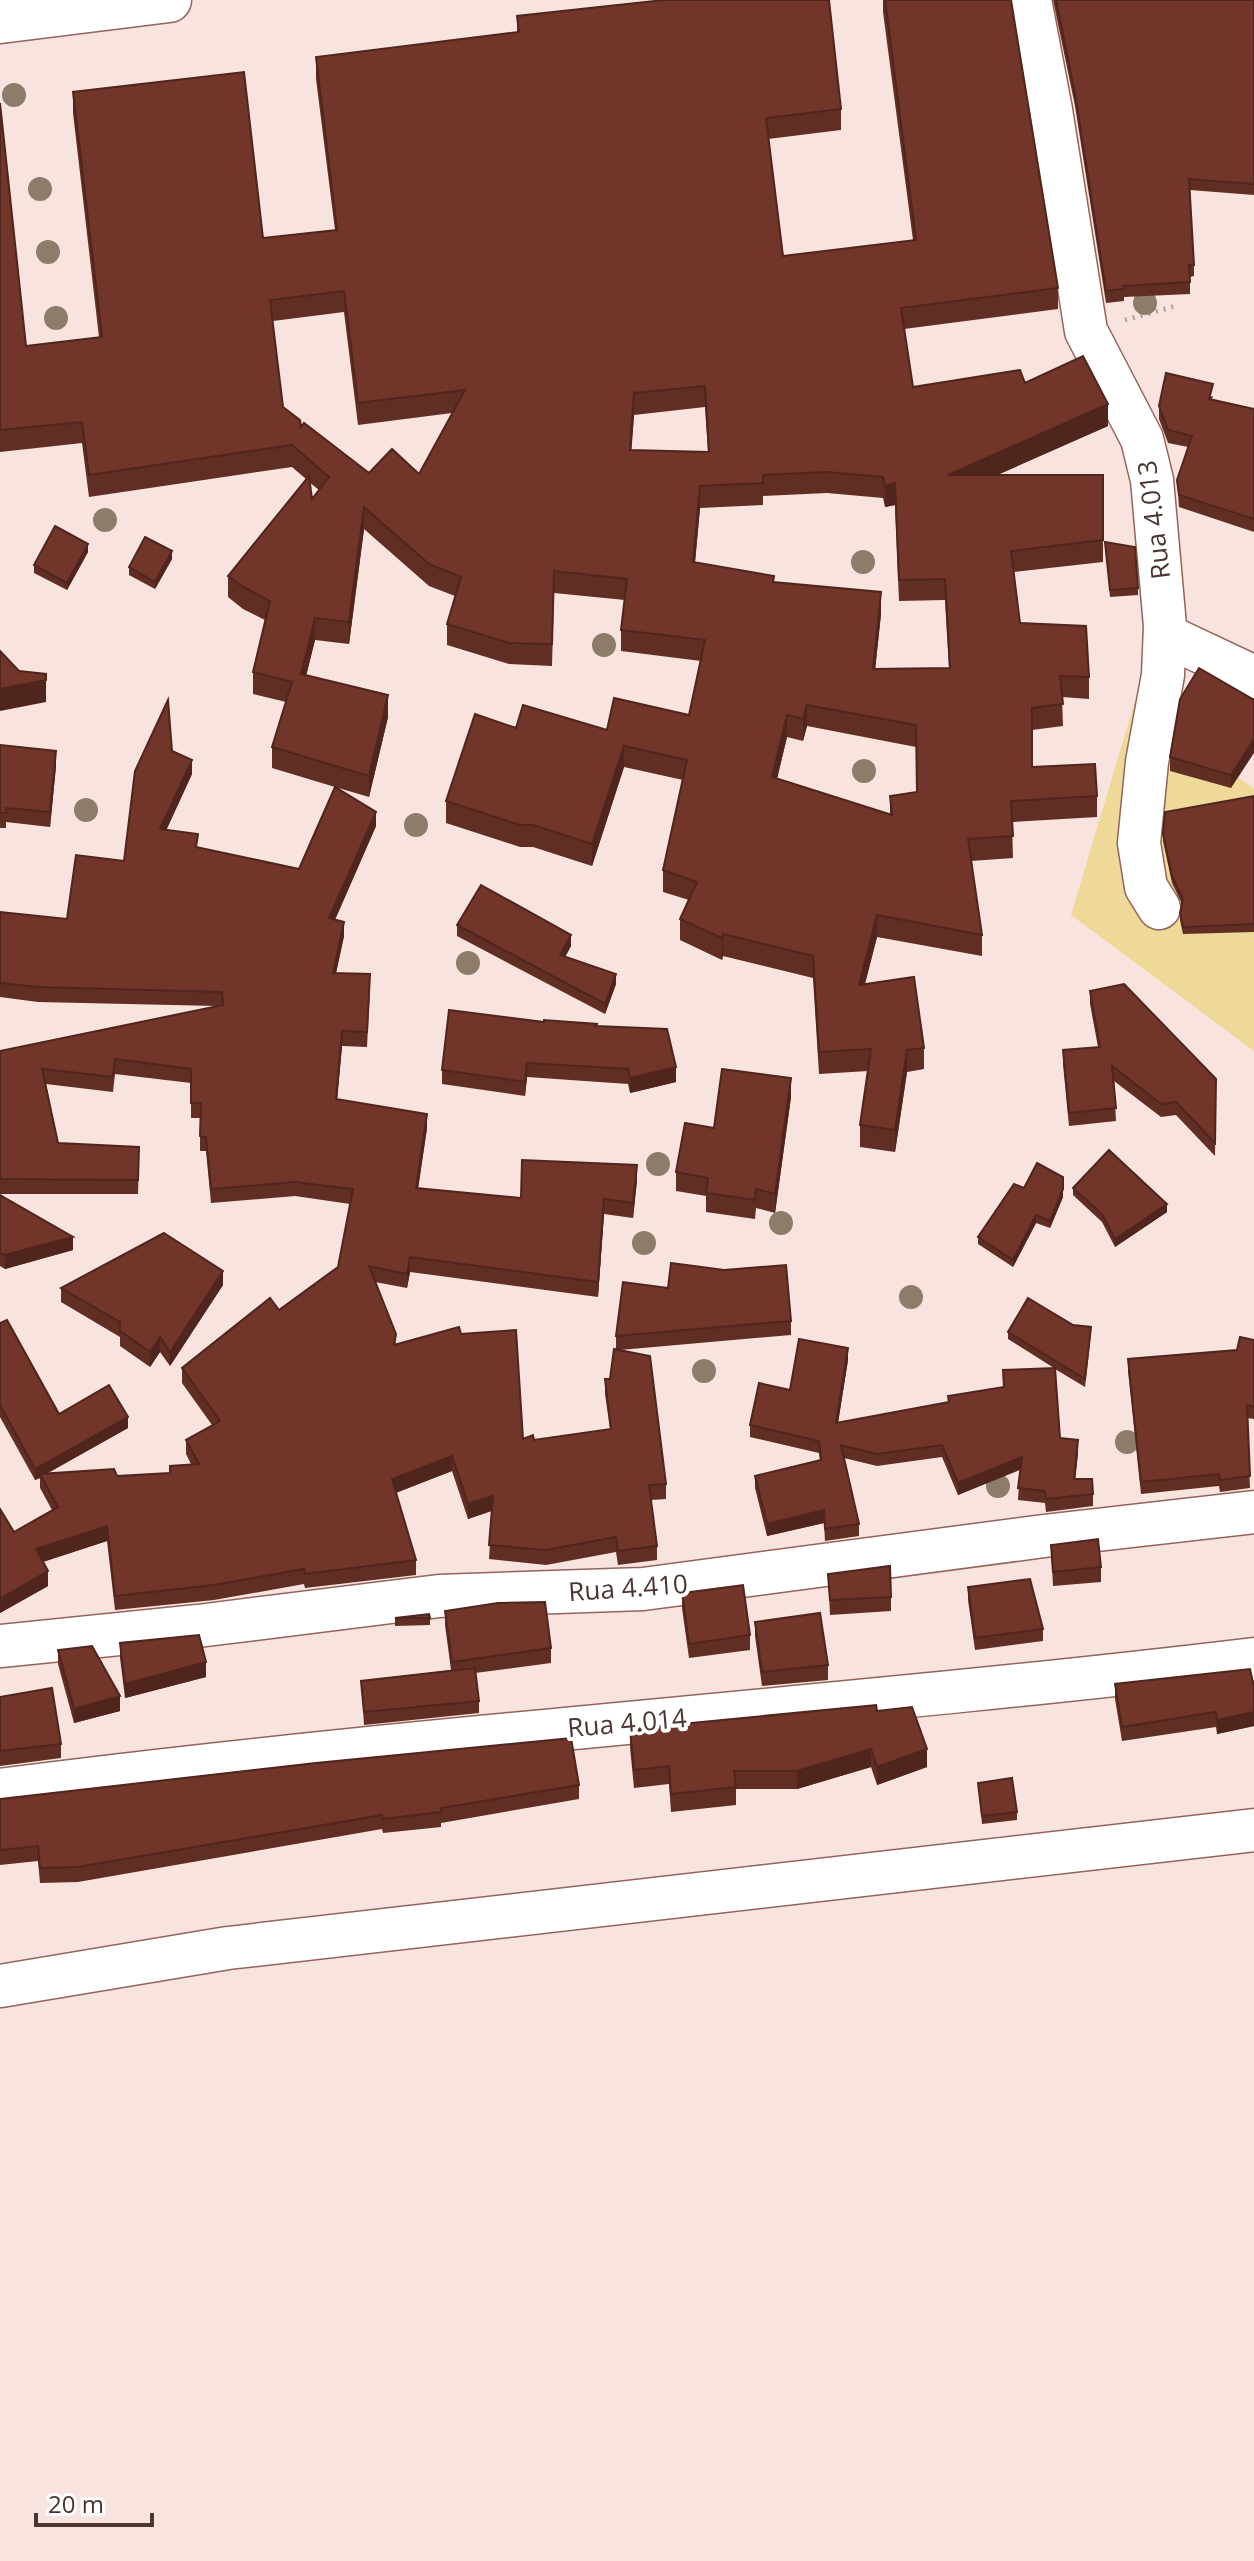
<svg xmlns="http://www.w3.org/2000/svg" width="1254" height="2561" font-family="'Open Sans',sans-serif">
	<rect width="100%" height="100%" fill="#f9e3de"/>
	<path fill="#efd999" d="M 1135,701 L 1254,789 L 1254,1051 L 1071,915 Z"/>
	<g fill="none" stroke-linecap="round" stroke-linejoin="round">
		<g stroke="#94645b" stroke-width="45">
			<g id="minor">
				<path d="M 1030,0 L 1051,110 L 1086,331 L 1142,439 L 1152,480 L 1165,626 L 1163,675 L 1147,762 L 1139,843 L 1146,887 L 1159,908"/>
				<path d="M 1165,635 L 1254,677"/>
				<path d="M 0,1646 L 198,1626 L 439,1596 L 643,1589 L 1044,1536 L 1254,1512"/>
				<path d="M 0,1790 C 417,1736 837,1709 1254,1659"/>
				<path d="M 0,1986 L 228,1948 L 1254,1830"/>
			</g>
		</g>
		<g stroke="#94645b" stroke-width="47">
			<path id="major" d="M 0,21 L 169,0"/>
		</g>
		<path stroke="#b49e9a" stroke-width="5" stroke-dasharray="2 6" stroke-linecap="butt" d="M 1125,320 L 1179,305"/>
		<use href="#minor" stroke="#fff" stroke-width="42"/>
		<use href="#major" stroke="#fff" stroke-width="44"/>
	</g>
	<g fill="#8c7d6a">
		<circle cx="14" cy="95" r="12"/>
		<circle cx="40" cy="189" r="12"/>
		<circle cx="48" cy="252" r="12"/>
		<circle cx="1145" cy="303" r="12"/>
		<circle cx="56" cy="318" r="12"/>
		<circle cx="105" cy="520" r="12"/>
		<circle cx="863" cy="562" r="12"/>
		<circle cx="604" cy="645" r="12"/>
		<circle cx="864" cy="771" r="12"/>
		<circle cx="86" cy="810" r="12"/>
		<circle cx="416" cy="825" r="12"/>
		<circle cx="468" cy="963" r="12"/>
		<circle cx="658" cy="1164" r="12"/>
		<circle cx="781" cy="1223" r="12"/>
		<circle cx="644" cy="1243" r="12"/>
		<circle cx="911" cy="1297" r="12"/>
		<circle cx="704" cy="1371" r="12"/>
		<circle cx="1127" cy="1442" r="12"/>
		<circle cx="998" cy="1486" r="12"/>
	</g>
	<g fill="#612e24" fill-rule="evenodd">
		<path d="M 883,0 L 1011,0 L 1058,288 L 1058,309 L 904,329 L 913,387 L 1025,383 L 1108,426 L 996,475 L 1103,475 L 1103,562 L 1014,572 L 1020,623 L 1089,677 L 1089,699 L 1062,697 L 1063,726 L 1032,730 L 1032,767 L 1097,796 L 1097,817 L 1012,822 L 1013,858 L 971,861 L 982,935 L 982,956 L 877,937 L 865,984 L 924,1048 L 924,1069 L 907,1072 L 895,1152 L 860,1147 L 860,1125 L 868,1071 L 819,1074 L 813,978 L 723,956 L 722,960 L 680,940 L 680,919 L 689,900 L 663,892 L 663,870 L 683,780 L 624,767 L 592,866 L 533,847 L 520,847 L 446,823 L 446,801 L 516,728 L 607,730 L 689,715 L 701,661 L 621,651 L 621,630 L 625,600 L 554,593 L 552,666 L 509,664 L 447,645 L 447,624 L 455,596 L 429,586 L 364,529 L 349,644 L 315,640 L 306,676 L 388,717 L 369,797 L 335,787 L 376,826 L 335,920 L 344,936 L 336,973 L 370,988 L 367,1047 L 342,1046 L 337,1099 L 427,1128 L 418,1188 L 521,1198 L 637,1180 L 633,1218 L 604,1214 L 598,1297 L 410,1272 L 407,1288 L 375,1282 L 396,1344 L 461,1334 L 523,1439 L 534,1440 L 610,1429 L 605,1394 L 605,1379 L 610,1379 L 616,1349 L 616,1336 L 791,1321 L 791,1335 L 620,1350 L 666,1484 L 666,1499 L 651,1500 L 657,1546 L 657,1560 L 618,1565 L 616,1552 L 546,1565 L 489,1559 L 492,1511 L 468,1519 L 452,1471 L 396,1493 L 416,1560 L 416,1575 L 305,1588 L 304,1584 L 214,1600 L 115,1610 L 107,1541 L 43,1562 L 48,1586 L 0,1613 L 0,1509 L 14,1532 L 52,1510 L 40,1488 L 40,1478 L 35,1480 L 0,1417 L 0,1323 L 59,1414 L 128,1428 L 47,1473 L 117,1476 L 170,1473 L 191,1464 L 186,1454 L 186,1440 L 212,1425 L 182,1383 L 182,1368 L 279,1310 L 338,1267 L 350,1204 L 295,1196 L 211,1203 L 206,1151 L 200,1151 L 200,1118 L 191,1118 L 191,1083 L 115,1074 L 113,1092 L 46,1084 L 58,1143 L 139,1161 L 138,1194 L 0,1194 L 0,1051 L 217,1006 L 38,1002 L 0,997 L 0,912 L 67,919 L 124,861 L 172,751 L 192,774 L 166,830 L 198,848 L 299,869 L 335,787 L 272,768 L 272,747 L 286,702 L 253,694 L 253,672 L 265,620 L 243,609 L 228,597 L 228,576 L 306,479 L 292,467 L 89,497 L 82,443 L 0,452 L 0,103 L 26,346 L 99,337 L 73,113 L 73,92 L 263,238 L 335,230 L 316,79 L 316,57 L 517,32 L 517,16 L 841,109 L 841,130 L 768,139 L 783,256 L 913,240 L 883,12 ZM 344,312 L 358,425 L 452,413 L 419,474 L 369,473 L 301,427 L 283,407 L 273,321 ZM 705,407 L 708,452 L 631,450 L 634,415 ZM 309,482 L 319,490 L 312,499 ZM 827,493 L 883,498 L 885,507 L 895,505 L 899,601 L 945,600 L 949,668 L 875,669 L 881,614 L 774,582 L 695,562 L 700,508 L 763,505 L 763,496 ZM 807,726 L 916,747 L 916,792 L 890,796 L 890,814 L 777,779 L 787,737 L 803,741 Z"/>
		<path d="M 1053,0 L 1254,0 L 1254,195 L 1190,190 L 1194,265 L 1194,276 L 1190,277 L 1190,294 L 1124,297 L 1124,301 L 1106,303 L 1075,106 Z"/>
		<path d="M 1213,396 L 1212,399 L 1254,409 L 1254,532 L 1179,507 L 1177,480 L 1188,447 L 1168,443 L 1159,419 L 1159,406 Z"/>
		<path d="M 1105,542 L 1138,588 L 1138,595 L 1110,597 Z"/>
		<path d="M 88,552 L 67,590 L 34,573 L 34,565 Z"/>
		<path d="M 172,559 L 155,589 L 129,575 L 129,567 Z"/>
		<path d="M 1254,700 L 1231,788 L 1170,771 L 1170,757 Z"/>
		<path d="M 0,745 L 56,766 L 50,827 L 6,822 L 6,828 L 0,828 Z"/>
		<path d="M 1254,796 L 1254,932 L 1183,934 L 1180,920 L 1182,904 L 1172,883 L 1163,841 L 1163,834 Z"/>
		<path d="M 457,925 L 571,946 L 565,957 L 616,984 L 605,1014 L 457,936 Z"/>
		<path d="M 1090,991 L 1216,1079 L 1215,1156 L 1176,1115 L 1161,1117 L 1114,1081 L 1116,1121 L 1069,1126 L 1063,1064 L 1063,1050 L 1098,1047 L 1090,1004 Z"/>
		<path d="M 544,1022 L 597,1026 L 676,1082 L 630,1093 L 628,1084 L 527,1077 L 525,1096 L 442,1084 L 442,1070 Z"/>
		<path d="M 791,1097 L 775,1213 L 756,1208 L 755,1219 L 706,1212 L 706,1196 L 676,1191 L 676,1172 L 714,1128 Z"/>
		<path d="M 1024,1188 L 1063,1197 L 1050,1228 L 1036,1223 L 1013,1267 L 978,1244 L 978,1237 Z"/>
		<path d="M 1073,1188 L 1167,1212 L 1115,1247 L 1102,1222 L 1073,1195 Z"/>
		<path d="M 0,1194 L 73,1250 L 5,1269 L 0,1266 Z"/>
		<path d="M 223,1285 L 170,1366 L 160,1352 L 150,1367 L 120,1346 L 120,1337 L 61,1302 L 61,1288 Z"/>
		<path d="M 1073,1325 L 1091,1334 L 1085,1387 L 1055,1369 L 1060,1438 L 1078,1453 L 1075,1479 L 1093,1494 L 1093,1506 L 1046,1512 L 1045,1503 L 1018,1500 L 1020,1469 L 958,1495 L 942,1457 L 877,1466 L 844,1458 L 859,1524 L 859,1536 L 825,1541 L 824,1523 L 767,1536 L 755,1488 L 755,1476 L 820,1460 L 819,1453 L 750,1437 L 750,1425 L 790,1390 L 848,1360 L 838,1423 L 948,1402 L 948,1396 L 1004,1388 L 1003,1370 L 1054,1368 L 1008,1339 L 1008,1332 Z"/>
		<path d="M 1254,1340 L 1254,1419 L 1247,1418 L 1250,1488 L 1220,1492 L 1219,1486 L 1141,1494 L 1128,1371 L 1128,1359 L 1237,1350 Z"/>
		<path d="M 1051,1545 L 1101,1567 L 1101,1582 L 1053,1586 Z"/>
		<path d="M 828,1574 L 891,1597 L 891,1611 L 830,1615 Z"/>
		<path d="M 968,1587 L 1043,1629 L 1043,1641 L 975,1650 L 968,1600 Z"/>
		<path d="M 682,1593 L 750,1635 L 750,1650 L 689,1658 L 682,1608 Z"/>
		<path d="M 445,1611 L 551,1648 L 551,1663 L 475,1673 L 479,1701 L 479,1713 L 364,1725 L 361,1681 L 451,1670 L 445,1625 Z"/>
		<path d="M 395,1618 L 430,1618 L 430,1625 L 395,1626 Z"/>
		<path d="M 755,1622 L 828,1665 L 828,1680 L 762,1686 L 755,1636 Z"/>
		<path d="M 120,1643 L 206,1677 L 125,1698 L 120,1658 Z"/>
		<path d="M 58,1650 L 120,1711 L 74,1723 L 58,1664 Z"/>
		<path d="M 1115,1684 L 1254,1687 L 1254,1726 L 1217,1734 L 1216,1727 L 1122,1741 L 1115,1699 Z"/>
		<path d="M 0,1697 L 61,1744 L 61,1758 L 0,1766 Z"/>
		<path d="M 877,1711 L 927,1767 L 877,1785 L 871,1767 L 797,1789 L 736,1789 L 736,1805 L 671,1812 L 669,1784 L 634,1788 L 630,1747 L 630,1729 Z"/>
		<path d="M 978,1783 L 1017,1812 L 1017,1820 L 982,1824 Z"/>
		<path d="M 579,1785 L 579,1799 L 441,1823 L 441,1827 L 383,1833 L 382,1829 L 78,1882 L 40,1883 L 38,1861 L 0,1865 L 0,1799 Z"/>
	</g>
	<g fill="#4f251d">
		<path d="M 634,393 L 634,415 L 630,472 L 630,450 Z"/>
		<path d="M 1108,404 L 1108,426 L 948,497 L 948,475 Z"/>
		<path d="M 895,483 L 895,505 L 885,507 L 885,486 Z"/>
		<path d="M 700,486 L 700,508 L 693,584 L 693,562 Z"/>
		<path d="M 364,507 L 364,529 L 349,644 L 349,622 Z"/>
		<path d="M 88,544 L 88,552 L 67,590 L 67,583 Z"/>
		<path d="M 172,551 L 172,559 L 155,589 L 155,582 Z"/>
		<path d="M 881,592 L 881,614 L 873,690 L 873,669 Z"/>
		<path d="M 315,618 L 315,640 L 301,696 L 301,674 Z"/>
		<path d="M 46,680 L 46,702 L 0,711 L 0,689 Z"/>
		<path d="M 388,695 L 388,717 L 369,797 L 369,776 Z"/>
		<path d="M 807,705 L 807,726 L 803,741 L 803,719 Z"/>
		<path d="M 787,715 L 787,737 L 772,799 L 772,777 Z"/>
		<path d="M 1254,739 L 1254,753 L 1231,788 L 1231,775 Z"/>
		<path d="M 624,746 L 624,767 L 592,866 L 592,844 Z"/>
		<path d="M 56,751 L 56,766 L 50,827 L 50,812 Z"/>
		<path d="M 192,760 L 192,774 L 160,844 L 160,829 Z"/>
		<path d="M 376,812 L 376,826 L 329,933 L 329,918 Z"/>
		<path d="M 877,915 L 877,937 L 859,1006 L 859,985 Z"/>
		<path d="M 344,922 L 344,936 L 333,987 L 333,973 Z"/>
		<path d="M 723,934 L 723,956 L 722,960 L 722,938 Z"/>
		<path d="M 571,935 L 571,946 L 560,966 L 560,955 Z"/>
		<path d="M 616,974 L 616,984 L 605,1014 L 605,1004 Z"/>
		<path d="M 342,1031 L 342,1046 L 336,1113 L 336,1099 Z"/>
		<path d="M 907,1050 L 907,1072 L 895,1152 L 895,1130 Z"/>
		<path d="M 527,1063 L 527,1077 L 525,1096 L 525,1082 Z"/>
		<path d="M 676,1067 L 676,1082 L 630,1093 L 630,1078 Z"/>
		<path d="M 791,1078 L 791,1097 L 775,1213 L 775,1194 Z"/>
		<path d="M 427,1114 L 427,1128 L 416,1203 L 416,1188 Z"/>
		<path d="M 637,1165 L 637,1180 L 633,1218 L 633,1203 Z"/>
		<path d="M 1063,1189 L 1063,1197 L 1050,1228 L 1050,1221 Z"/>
		<path d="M 604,1199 L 604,1214 L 598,1297 L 598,1282 Z"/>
		<path d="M 1167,1204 L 1167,1212 L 1115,1247 L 1115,1239 Z"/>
		<path d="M 1036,1215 L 1036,1223 L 1013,1267 L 1013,1260 Z"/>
		<path d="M 73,1237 L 73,1250 L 5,1269 L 5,1255 Z"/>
		<path d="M 410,1257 L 410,1272 L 407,1288 L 407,1274 Z"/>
		<path d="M 223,1271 L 223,1285 L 170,1366 L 170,1352 Z"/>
		<path d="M 160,1337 L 160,1352 L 150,1367 L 150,1352 Z"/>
		<path d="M 848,1348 L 848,1360 L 836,1435 L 836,1423 Z"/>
		<path d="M 128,1417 L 128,1428 L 41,1477 L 40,1474 L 40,1478 L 35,1480 L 35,1469 Z"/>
		<path d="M 1078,1440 L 1078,1453 L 1074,1492 L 1074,1479 Z"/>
		<path d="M 452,1456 L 452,1471 L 392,1494 L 392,1479 Z"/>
		<path d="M 1022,1457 L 1022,1469 L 958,1495 L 958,1483 Z"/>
		<path d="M 493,1496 L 493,1510 L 468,1519 L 468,1504 Z"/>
		<path d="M 824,1510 L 824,1523 L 767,1536 L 767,1524 Z"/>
		<path d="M 107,1526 L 107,1541 L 36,1564 L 36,1549 Z"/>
		<path d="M 48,1571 L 48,1586 L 0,1613 L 0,1599 Z"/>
		<path d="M 206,1662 L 206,1677 L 125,1698 L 125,1684 Z"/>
		<path d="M 120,1696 L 120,1711 L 74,1723 L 74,1709 Z"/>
		<path d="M 1254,1712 L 1254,1726 L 1217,1734 L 1217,1720 Z"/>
		<path d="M 871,1749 L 871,1767 L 797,1789 L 797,1771 Z"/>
		<path d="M 927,1749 L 927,1767 L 877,1785 L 877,1767 Z"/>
	</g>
	<g fill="#71352a" stroke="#4f251d" stroke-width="2" fill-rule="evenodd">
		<path d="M 664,0 L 829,0 L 841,109 L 766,118 L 783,256 L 916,240 L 885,0 L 1011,0 L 1058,288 L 901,308 L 913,387 L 1020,370 L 1025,383 L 1083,356 L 1108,404 L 948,475 L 1103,475 L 1103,540 L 1011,551 L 1020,623 L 1086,626 L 1089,677 L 1060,676 L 1063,704 L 1032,708 L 1032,767 L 1095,764 L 1097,796 L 1011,801 L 1013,836 L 968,839 L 982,935 L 877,915 L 859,985 L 914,977 L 924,1048 L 907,1050 L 895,1130 L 860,1125 L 871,1049 L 819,1052 L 813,956 L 723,934 L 722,938 L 680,919 L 697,882 L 663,870 L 687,760 L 624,746 L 592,844 L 533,825 L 520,825 L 446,801 L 475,714 L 516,728 L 523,705 L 607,730 L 614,698 L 689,715 L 705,640 L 621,630 L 627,579 L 554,571 L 552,644 L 509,643 L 447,624 L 461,577 L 429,564 L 364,507 L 349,622 L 315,618 L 301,674 L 388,695 L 369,776 L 272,747 L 292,682 L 253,672 L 270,601 L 243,587 L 228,576 L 309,476 L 312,499 L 329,477 L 292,445 L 89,475 L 82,422 L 0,430 L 0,103 L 26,346 L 102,337 L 73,92 L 244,72 L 263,238 L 337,230 L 316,57 L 519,32 L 517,16 ZM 344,291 L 358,403 L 465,390 L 419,474 L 392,449 L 369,473 L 304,423 L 301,427 L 300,420 L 283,407 L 270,300 ZM 705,386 L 709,452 L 630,450 L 634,393 ZM 827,472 L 883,477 L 885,486 L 895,483 L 899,580 L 945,579 L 950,668 L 873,669 L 881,592 L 773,582 L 774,576 L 693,562 L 700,486 L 763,483 L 763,475 ZM 807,705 L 916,725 L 917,792 L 890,796 L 892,815 L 772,777 L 787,715 L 803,719 Z"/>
		<path d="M 1056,0 L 1254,0 L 1254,184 L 1189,179 L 1194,265 L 1189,265 L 1190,282 L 1123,286 L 1124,289 L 1106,291 L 1075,94 Z"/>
		<path d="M 1166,373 L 1213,384 L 1209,399 L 1254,409 L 1254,519 L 1179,495 L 1177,480 L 1192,436 L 1168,430 L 1159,406 Z"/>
		<path d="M 55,526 L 88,544 L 67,583 L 34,565 Z"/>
		<path d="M 145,537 L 172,551 L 155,582 L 129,567 Z"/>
		<path d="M 1105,542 L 1135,547 L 1138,588 L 1110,590 Z"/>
		<path d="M 0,651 L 19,671 L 46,674 L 46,680 L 0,689 Z"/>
		<path d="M 1199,668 L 1254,700 L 1254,739 L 1231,775 L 1170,757 L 1180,699 Z"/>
		<path d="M 168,700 L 172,751 L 192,760 L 160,829 L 198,834 L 196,847 L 299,869 L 335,787 L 376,812 L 329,918 L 344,922 L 333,973 L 370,974 L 367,1032 L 342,1031 L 336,1099 L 427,1114 L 416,1188 L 521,1198 L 522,1160 L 637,1165 L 633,1203 L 604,1199 L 598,1282 L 410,1257 L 407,1274 L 369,1266 L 396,1334 L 394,1345 L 459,1327 L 461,1334 L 516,1330 L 523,1439 L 533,1435 L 534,1440 L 611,1429 L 605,1379 L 610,1379 L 614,1349 L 650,1356 L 666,1484 L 649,1485 L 657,1546 L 618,1551 L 616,1537 L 546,1550 L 489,1545 L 493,1496 L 468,1504 L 452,1456 L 392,1479 L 416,1560 L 305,1574 L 304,1569 L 214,1585 L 115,1596 L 107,1526 L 36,1549 L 48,1571 L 0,1599 L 0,1509 L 14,1532 L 58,1507 L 40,1474 L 114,1469 L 117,1476 L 170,1473 L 170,1466 L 199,1464 L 186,1440 L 220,1421 L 182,1368 L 270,1298 L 279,1310 L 338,1267 L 353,1189 L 295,1182 L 211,1189 L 206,1137 L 200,1136 L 201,1103 L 191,1103 L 191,1069 L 115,1059 L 113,1077 L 42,1069 L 58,1143 L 139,1147 L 138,1180 L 0,1179 L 0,1051 L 223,1005 L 222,992 L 38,987 L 0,983 L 0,912 L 67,919 L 76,855 L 124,861 L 135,771 Z"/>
		<path d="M 0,745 L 56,751 L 50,812 L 6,808 L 6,813 L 0,813 Z"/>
		<path d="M 1254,796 L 1254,924 L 1183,927 L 1180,913 L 1183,899 L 1172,876 L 1163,834 L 1165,812 Z"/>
		<path d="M 481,885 L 571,935 L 560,955 L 616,974 L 605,1004 L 457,925 Z"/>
		<path d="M 1124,984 L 1216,1079 L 1215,1143 L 1176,1102 L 1161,1104 L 1112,1066 L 1116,1108 L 1069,1113 L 1063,1050 L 1100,1047 L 1090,991 Z"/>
		<path d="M 449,1010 L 544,1022 L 544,1020 L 597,1024 L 596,1026 L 667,1029 L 676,1067 L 630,1078 L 628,1069 L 527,1063 L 525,1082 L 442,1070 Z"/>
		<path d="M 722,1069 L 791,1078 L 775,1194 L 756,1189 L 755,1200 L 706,1193 L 708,1178 L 676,1172 L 685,1123 L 714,1128 Z"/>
		<path d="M 1109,1150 L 1167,1204 L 1115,1239 L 1102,1214 L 1073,1188 Z"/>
		<path d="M 1037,1163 L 1063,1177 L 1063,1189 L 1050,1221 L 1036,1215 L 1013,1260 L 978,1237 L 1014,1184 L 1024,1188 Z"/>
		<path d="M 0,1195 L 73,1237 L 5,1255 L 0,1253 Z"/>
		<path d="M 164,1233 L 223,1271 L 170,1352 L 160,1337 L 150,1352 L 120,1331 L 120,1322 L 61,1288 Z"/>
		<path d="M 671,1263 L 724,1270 L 786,1265 L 791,1321 L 616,1336 L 623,1282 L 668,1288 Z"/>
		<path d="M 1028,1298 L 1073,1325 L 1091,1327 L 1085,1379 L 1008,1332 Z"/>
		<path d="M 7,1320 L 59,1414 L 109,1385 L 128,1417 L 35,1469 L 0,1405 L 0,1323 Z"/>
		<path d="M 1240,1337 L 1254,1340 L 1254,1407 L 1247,1405 L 1250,1476 L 1220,1480 L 1219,1474 L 1141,1482 L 1128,1359 L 1237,1350 Z"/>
		<path d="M 799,1339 L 848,1348 L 836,1423 L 949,1402 L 948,1396 L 1004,1387 L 1003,1370 L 1055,1368 L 1060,1438 L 1078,1440 L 1074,1479 L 1092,1479 L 1093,1494 L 1046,1499 L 1045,1491 L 1018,1488 L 1022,1457 L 958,1483 L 942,1445 L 877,1454 L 841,1445 L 859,1524 L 825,1529 L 824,1510 L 767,1524 L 755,1476 L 821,1460 L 819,1441 L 750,1425 L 759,1383 L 790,1390 Z"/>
		<path d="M 1098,1539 L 1101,1567 L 1053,1572 L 1051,1545 Z"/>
		<path d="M 890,1566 L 891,1597 L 830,1600 L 828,1574 Z"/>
		<path d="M 1030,1579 L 1043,1629 L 975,1638 L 968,1587 Z"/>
		<path d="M 743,1585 L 750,1635 L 689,1644 L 682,1593 Z"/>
		<path d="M 545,1602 L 551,1648 L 452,1662 L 445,1611 L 498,1603 Z"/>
		<path d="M 820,1613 L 828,1665 L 762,1672 L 755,1622 Z"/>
		<path d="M 429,1614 L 430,1618 L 395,1618 Z"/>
		<path d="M 199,1635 L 206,1662 L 125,1684 L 120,1643 Z"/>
		<path d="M 92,1646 L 120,1696 L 74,1709 L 58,1650 Z"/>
		<path d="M 475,1668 L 479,1701 L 364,1712 L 361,1681 Z"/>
		<path d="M 1250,1669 L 1254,1687 L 1254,1712 L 1217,1720 L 1216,1712 L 1122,1727 L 1115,1684 Z"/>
		<path d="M 52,1688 L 61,1744 L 0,1751 L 0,1697 Z"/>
		<path d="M 876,1705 L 877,1711 L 912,1707 L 927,1749 L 877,1767 L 871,1749 L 797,1771 L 734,1771 L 736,1787 L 671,1794 L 669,1766 L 634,1770 L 630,1729 Z"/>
		<path d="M 571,1738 L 579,1785 L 441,1808 L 441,1812 L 383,1819 L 382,1815 L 78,1867 L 40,1868 L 38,1846 L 0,1850 L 0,1799 L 316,1763 Z"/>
		<path d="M 1012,1778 L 1017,1812 L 982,1816 L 978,1783 Z"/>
	</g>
	<g text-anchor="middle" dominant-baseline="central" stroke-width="8" stroke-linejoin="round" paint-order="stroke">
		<g font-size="26" fill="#4b3531" stroke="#fff">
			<text transform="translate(1153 520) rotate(-97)">Rua 4.013</text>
			<text transform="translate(628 1587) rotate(-4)">Rua 4.410</text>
			<text transform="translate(627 1722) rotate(-5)">Rua 4.014</text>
		</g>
	</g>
	<path d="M36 2513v12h116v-12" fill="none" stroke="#4b3531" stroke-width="4"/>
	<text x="48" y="2513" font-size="24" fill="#4b3531" stroke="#ffffff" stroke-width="6" paint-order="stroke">20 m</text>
</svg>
